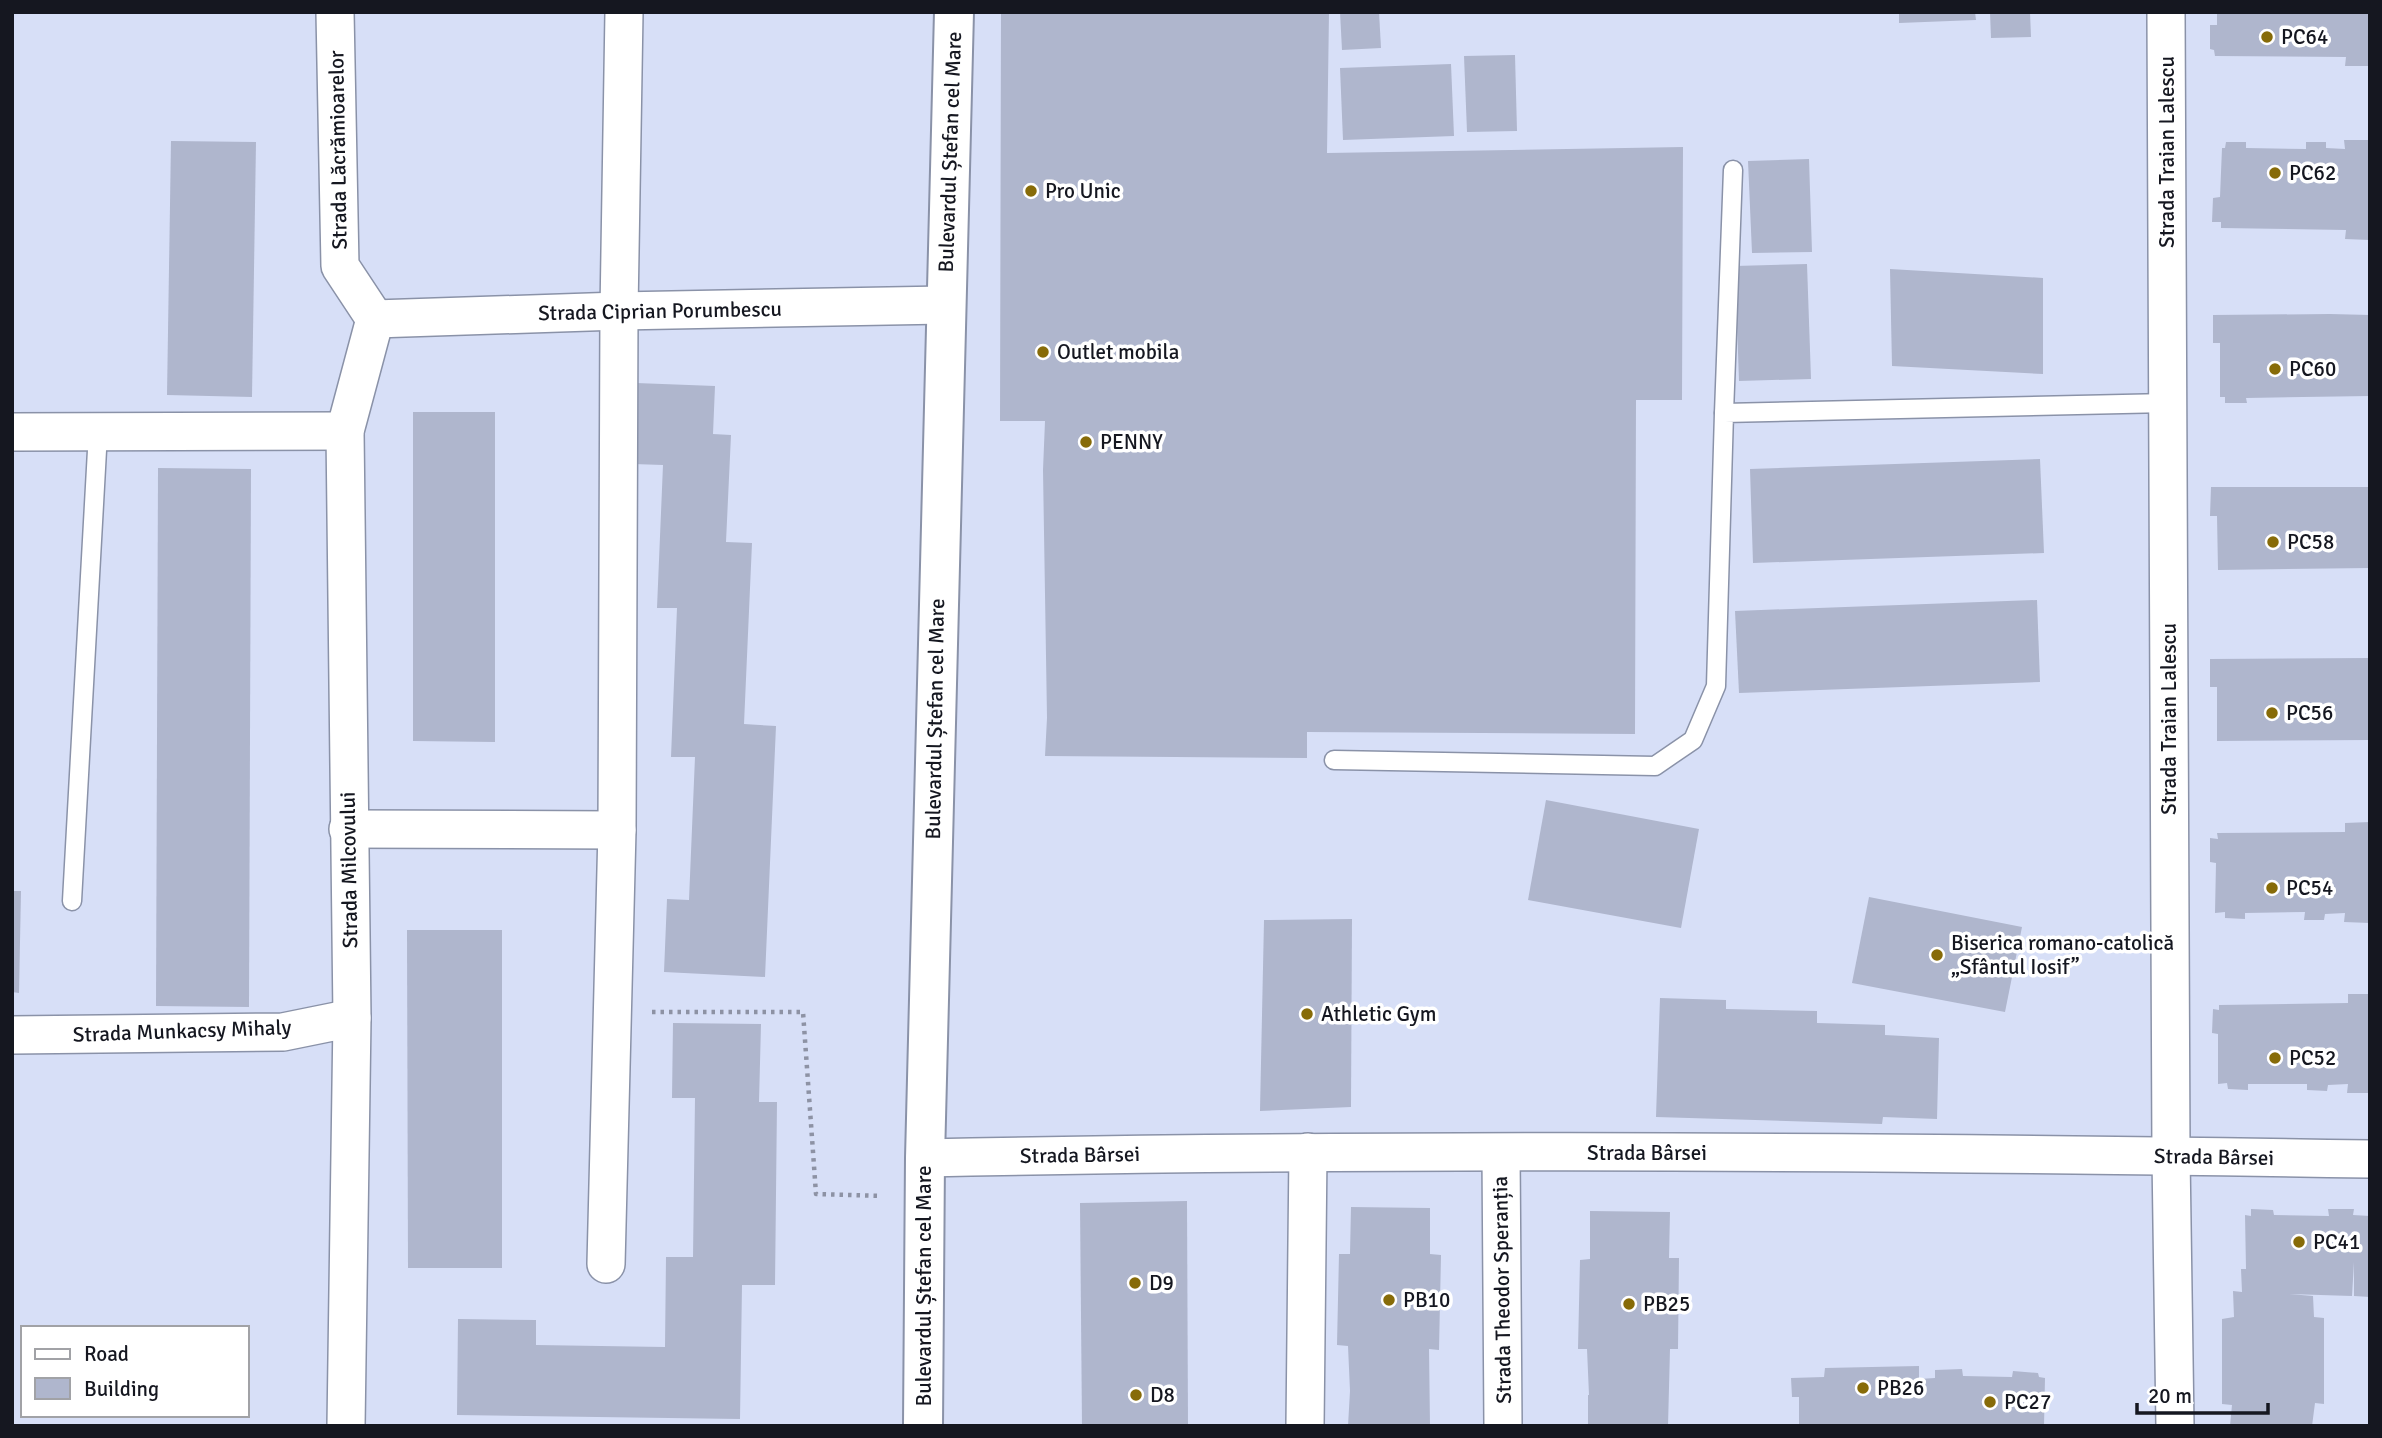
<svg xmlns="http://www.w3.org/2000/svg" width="2382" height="1438" font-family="Signika,sans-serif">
	<rect width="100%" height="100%" fill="#d7dff7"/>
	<g fill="#afb6cd">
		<path d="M 1001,12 L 1329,12 L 1327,153 L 1683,147 L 1682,400 L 1636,400 L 1635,734 L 1307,732 L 1307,758 L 1045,756 L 1047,718 L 1043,470 L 1045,421 L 1000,421 Z"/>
		<path d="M 1340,12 L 1379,12 L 1381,48 L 1342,50 Z"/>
		<path d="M 1899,12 L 1975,12 L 1976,20 L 1899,23 Z"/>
		<path d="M 1990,12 L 2030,12 L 2031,37 L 1991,38 Z"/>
		<path d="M 2217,12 L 2370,12 L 2370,66 L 2345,66 L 2346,57 L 2215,56 L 2214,50 L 2210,49 L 2210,25 L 2217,25 Z"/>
		<path d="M 1515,55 L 1517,131 L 1467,132 L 1464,56 Z"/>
		<path d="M 1451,64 L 1454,136 L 1343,140 L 1340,68 Z"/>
		<path d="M 2344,140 L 2370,140 L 2370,240 L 2345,239 L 2346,230 L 2221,228 L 2221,222 L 2212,222 L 2213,198 L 2220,197 L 2222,148 L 2225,148 L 2226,142 L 2246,142 L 2246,148 L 2306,149 L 2306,142 L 2326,142 L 2326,148 L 2345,149 Z"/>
		<path d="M 171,141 L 256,142 L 252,397 L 167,395 Z"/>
		<path d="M 1809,159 L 1812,252 L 1752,253 L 1748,161 Z"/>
		<path d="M 1807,264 L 1811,379 L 1739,381 L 1735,266 Z"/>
		<path d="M 1890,269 L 2043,278 L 2043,374 L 1892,366 Z"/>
		<path d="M 2330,314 L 2370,315 L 2370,396 L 2246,398 L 2247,403 L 2225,403 L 2225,397 L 2220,397 L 2220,343 L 2213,343 L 2213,315 Z"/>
		<path d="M 636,383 L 715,386 L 713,434 L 731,435 L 726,542 L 752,543 L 744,724 L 776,726 L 765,977 L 664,972 L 667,899 L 689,900 L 695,757 L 671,757 L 677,608 L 657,608 L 663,465 L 633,464 Z"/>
		<path d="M 413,412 L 495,412 L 495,742 L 413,741 Z"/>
		<path d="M 2040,459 L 2044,553 L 1753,563 L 1750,469 Z"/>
		<path d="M 158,468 L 251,469 L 249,1007 L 156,1006 Z"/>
		<path d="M 2211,487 L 2370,487 L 2370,568 L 2218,570 L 2217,516 L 2210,516 Z"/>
		<path d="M 2037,600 L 2040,682 L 1739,693 L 1735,611 Z"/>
		<path d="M 2370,658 L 2370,740 L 2217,741 L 2217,687 L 2210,687 L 2210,659 Z"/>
		<path d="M 1546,800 L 1699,829 L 1681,928 L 1528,900 Z"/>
		<path d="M 2370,822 L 2370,923 L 2344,922 L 2345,913 L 2325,914 L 2324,920 L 2304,920 L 2305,912 L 2245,913 L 2245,919 L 2225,918 L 2225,912 L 2215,913 L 2216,863 L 2210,862 L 2210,838 L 2218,839 L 2217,833 L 2345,832 L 2345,823 Z"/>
		<path d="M 12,891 L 21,891 L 19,993 L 12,992 Z"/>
		<path d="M 1869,897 L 2022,927 L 2005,1012 L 1852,983 Z"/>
		<path d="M 1352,919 L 1351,1107 L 1260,1111 L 1264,920 Z"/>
		<path d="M 407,930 L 502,930 L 502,1268 L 408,1268 Z"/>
		<path d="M 2348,994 L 2370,994 L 2370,1093 L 2347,1093 L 2348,1084 L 2328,1085 L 2327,1091 L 2307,1090 L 2307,1084 L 2248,1084 L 2248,1090 L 2228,1089 L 2227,1083 L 2218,1084 L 2218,1034 L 2212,1033 L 2213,1009 L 2219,1010 L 2219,1005 L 2348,1003 Z"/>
		<path d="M 1660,998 L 1726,1000 L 1726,1009 L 1817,1011 L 1817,1023 L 1885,1025 L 1885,1035 L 1939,1038 L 1937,1119 L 1883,1117 L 1882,1124 L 1656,1117 Z"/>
		<path d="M 673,1023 L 761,1024 L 759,1102 L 777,1102 L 775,1285 L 742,1285 L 740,1419 L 457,1415 L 458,1319 L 536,1320 L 536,1345 L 665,1347 L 666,1257 L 693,1257 L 695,1098 L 672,1098 Z"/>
		<path d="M 1187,1201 L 1188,1426 L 1082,1426 L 1080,1203 Z"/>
		<path d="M 1351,1207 L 1430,1208 L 1430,1254 L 1441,1255 L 1439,1350 L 1429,1349 L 1430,1426 L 1348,1426 L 1350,1391 L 1348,1346 L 1337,1345 L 1339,1254 L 1350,1254 Z"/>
		<path d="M 2251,1209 L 2273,1210 L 2274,1215 L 2329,1216 L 2328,1209 L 2354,1209 L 2353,1215 L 2370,1216 L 2370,1297 L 2354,1296 L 2354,1262 L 2352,1296 L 2289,1294 L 2313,1296 L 2314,1317 L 2324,1318 L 2324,1404 L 2315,1403 L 2312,1426 L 2230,1426 L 2232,1405 L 2222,1404 L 2222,1319 L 2234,1317 L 2233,1291 L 2242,1292 L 2241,1269 L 2246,1269 L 2245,1215 L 2251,1216 Z"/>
		<path d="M 1590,1211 L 1670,1212 L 1669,1258 L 1679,1258 L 1678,1349 L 1670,1349 L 1668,1426 L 1588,1426 L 1588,1395 L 1589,1395 L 1587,1349 L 1578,1349 L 1580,1260 L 1590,1259 Z"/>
		<path d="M 1919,1366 L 1919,1379 L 1935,1378 L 1935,1370 L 1962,1369 L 1963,1376 L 2012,1377 L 2013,1371 L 2038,1373 L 2039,1377 L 2045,1378 L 2044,1426 L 1799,1426 L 1799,1397 L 1792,1397 L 1791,1378 L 1824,1377 L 1825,1368 Z"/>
	</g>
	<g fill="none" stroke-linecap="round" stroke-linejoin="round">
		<g stroke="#8a92a8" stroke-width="21">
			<g id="lane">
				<path d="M 1724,413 L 1733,170"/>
				<path d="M 1334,760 L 1655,766 L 1693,740 L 1716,686 L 1724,413 L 2168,403"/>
				<path d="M 72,901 L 98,432"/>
			</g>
		</g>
		<g stroke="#8a92a8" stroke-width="40">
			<g id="street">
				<path d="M 335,12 L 340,266 L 375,319"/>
				<path d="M 2166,12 L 2171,1156 L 2175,1426"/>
				<path d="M 375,319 L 619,311 L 945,305"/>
				<path d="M 12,432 L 345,431"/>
				<path d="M 348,829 L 617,830"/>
				<path d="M 12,1035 L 283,1032 L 352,1018"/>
				<path d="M 1501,1153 L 1503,1426"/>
				<path d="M 925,1158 C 1406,1148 1888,1151 2370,1159"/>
				<path d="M 606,1264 L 617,830 L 619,311 L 624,12"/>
				<path d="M 346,1426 L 352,1018 L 345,431 L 375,319"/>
				<path d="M 1305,1426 L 1308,1152"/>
			</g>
		</g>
		<g stroke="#8a92a8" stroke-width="42">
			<path id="primary" d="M 923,1426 L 925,1158 L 954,12"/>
		</g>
		<path stroke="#8d92a4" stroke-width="4.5" stroke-dasharray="3.5 5" stroke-linecap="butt" d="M 652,1012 L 803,1012 L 816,1194 L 882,1196"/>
		<use href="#lane" stroke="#fff" stroke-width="18"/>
		<use href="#street" stroke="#fff" stroke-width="37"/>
		<use href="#primary" stroke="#fff" stroke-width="38"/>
	</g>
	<g fill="#876b08" stroke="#fff" stroke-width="2.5">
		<circle cx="2267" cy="37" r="7"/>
		<circle cx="2275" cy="173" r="7"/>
		<circle cx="1031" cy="191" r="7"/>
		<circle cx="1043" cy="352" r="7"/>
		<circle cx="2275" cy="369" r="7"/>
		<circle cx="1086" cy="442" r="7"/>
		<circle cx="2273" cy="542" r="7"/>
		<circle cx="2272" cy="713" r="7"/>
		<circle cx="2272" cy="888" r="7"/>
		<circle cx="1937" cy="955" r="7"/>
		<circle cx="1307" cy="1014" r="7"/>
		<circle cx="2275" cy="1058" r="7"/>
		<circle cx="2299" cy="1242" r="7"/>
		<circle cx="1135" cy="1283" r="7"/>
		<circle cx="1389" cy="1300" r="7"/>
		<circle cx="1629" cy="1304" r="7"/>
		<circle cx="1863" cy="1388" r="7"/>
		<circle cx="1136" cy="1395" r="7"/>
		<circle cx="1990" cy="1402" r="7"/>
	</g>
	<g text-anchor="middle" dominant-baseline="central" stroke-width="7" stroke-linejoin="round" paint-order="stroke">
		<g font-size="21" fill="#151720" stroke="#fff" text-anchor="start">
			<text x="2281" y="37">PC64</text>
			<text x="2289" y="173">PC62</text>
			<text x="1045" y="191">Pro Unic</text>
			<text x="1057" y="352">Outlet mobila</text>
			<text x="2289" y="369">PC60</text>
			<text x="1100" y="442">PENNY</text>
			<text x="2287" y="542">PC58</text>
			<text x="2286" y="713">PC56</text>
			<text x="2286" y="888">PC54</text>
			<text x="1951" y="943">Biserica romano-catolică<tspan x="1951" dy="24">„Sfântul Iosif”</tspan></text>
			<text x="1321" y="1014">Athletic Gym</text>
			<text x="2289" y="1058">PC52</text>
			<text x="2313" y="1242">PC41</text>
			<text x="1149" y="1283">D9</text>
			<text x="1403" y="1300">PB10</text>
			<text x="1643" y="1304">PB25</text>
			<text x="1877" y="1388">PB26</text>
			<text x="1150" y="1395">D8</text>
			<text x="2004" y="1402">PC27</text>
		</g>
		<g font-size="21" fill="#151720" stroke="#fff">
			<text transform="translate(338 150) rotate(-91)">Strada Lăcrămioarelor</text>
			<text transform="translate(950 152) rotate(-88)">Bulevardul Ștefan cel Mare</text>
			<text transform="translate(2167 152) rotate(-90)">Strada Traian Lalescu</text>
			<text transform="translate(660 311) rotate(-1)">Strada Ciprian Porumbescu</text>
			<text transform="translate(935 719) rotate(-89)">Bulevardul Ștefan cel Mare</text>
			<text transform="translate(2169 719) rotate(-90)">Strada Traian Lalescu</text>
			<text transform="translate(349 870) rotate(-91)">Strada Milcovului</text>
			<text transform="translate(182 1031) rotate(-2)">Strada Munkacsy Mihaly</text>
			<text x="1647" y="1153">Strada Bârsei</text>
			<text transform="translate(1080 1155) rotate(-1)">Strada Bârsei</text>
			<text transform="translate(2214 1157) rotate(1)">Strada Bârsei</text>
			<text transform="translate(924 1286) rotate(-90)">Bulevardul Ștefan cel Mare</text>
			<text transform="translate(1502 1290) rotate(-91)">Strada Theodor Speranția</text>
		</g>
	</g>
	<rect width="2382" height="1438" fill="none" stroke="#151720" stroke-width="28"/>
	<rect x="21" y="1326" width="228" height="91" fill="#ffffff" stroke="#a1a2a6" stroke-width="2"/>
	<rect x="35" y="1349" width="35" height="10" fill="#ffffff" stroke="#a1a2a6" stroke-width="2"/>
	<text x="84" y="1361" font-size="21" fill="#151720">Road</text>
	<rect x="35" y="1378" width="35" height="21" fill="#afb6cd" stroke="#a1a2a6" stroke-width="2"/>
	<text x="84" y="1396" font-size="21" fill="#151720">Building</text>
	<path d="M2137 1403v10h131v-10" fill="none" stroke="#151720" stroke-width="3.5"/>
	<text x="2148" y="1403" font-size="21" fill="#151720" stroke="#ffffff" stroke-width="5" paint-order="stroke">20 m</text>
</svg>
